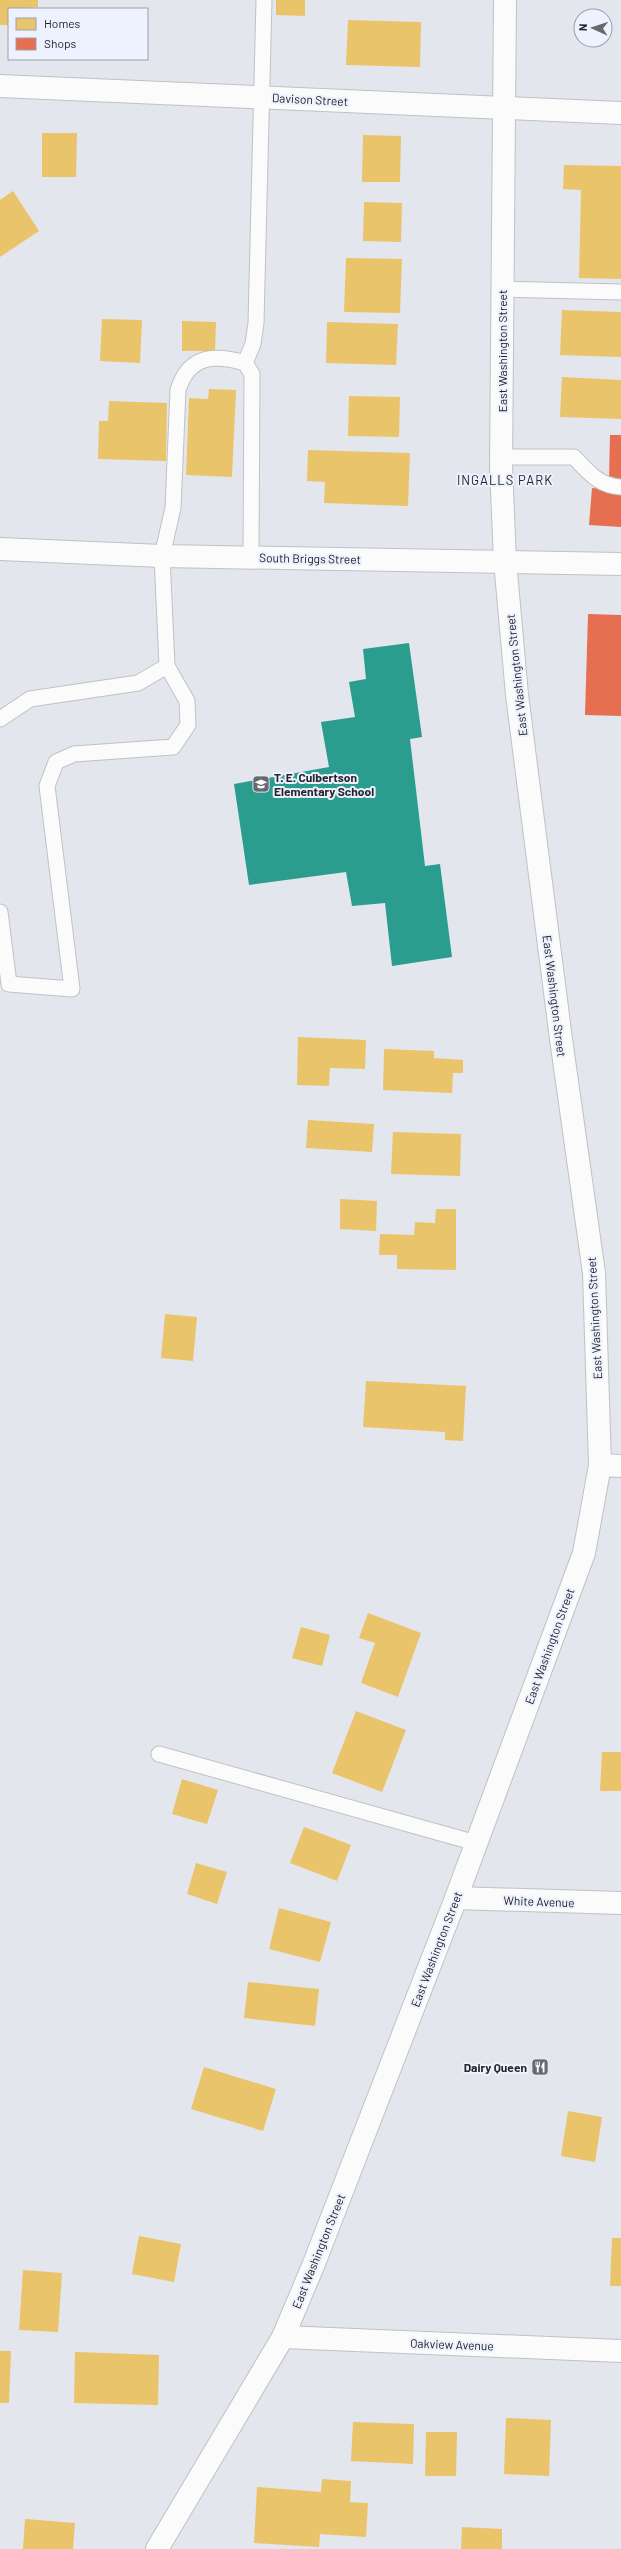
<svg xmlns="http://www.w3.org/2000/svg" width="621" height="2549" font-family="Barlow,sans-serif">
	<rect width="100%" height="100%" fill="#e4e6ed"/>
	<g fill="#e9c46a">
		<path d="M 0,0 L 38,0 L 38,7 L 9,9 L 9,25 L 0,25 Z"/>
		<path d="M 276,0 L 305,0 L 305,16 L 276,15 Z"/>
		<path d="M 348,20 L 421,22 L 420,67 L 346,65 Z"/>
		<path d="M 42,133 L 77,133 L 76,177 L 42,177 Z"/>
		<path d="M 363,135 L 401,136 L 400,182 L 362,182 Z"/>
		<path d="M 564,165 L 621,166 L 621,279 L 579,278 L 581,190 L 563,189 Z"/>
		<path d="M 13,191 L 39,231 L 0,257 L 0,200 Z"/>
		<path d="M 364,202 L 402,203 L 401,242 L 363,241 Z"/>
		<path d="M 346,258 L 402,259 L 400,313 L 344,312 Z"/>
		<path d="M 562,310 L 621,312 L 621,357 L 560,355 Z"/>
		<path d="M 102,319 L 142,320 L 140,363 L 100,361 Z"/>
		<path d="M 182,321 L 216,322 L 215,351 L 182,351 Z"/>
		<path d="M 327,322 L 398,324 L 396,365 L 326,363 Z"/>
		<path d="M 562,377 L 621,380 L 621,419 L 560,417 Z"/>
		<path d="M 209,389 L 236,390 L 232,477 L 186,475 L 189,398 L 208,399 Z"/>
		<path d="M 349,396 L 400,397 L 399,437 L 348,436 Z"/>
		<path d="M 109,401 L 167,403 L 166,461 L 98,459 L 99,421 L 108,421 Z"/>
		<path d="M 308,450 L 410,453 L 408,506 L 324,503 L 325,482 L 307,481 Z"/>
		<path d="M 298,1037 L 366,1040 L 365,1069 L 330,1068 L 329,1086 L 297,1085 Z"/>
		<path d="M 384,1049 L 434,1051 L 434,1058 L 463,1060 L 463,1073 L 453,1073 L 452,1093 L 383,1090 Z"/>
		<path d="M 308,1120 L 374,1124 L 372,1152 L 306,1148 Z"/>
		<path d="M 393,1132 L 461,1134 L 460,1176 L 391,1174 Z"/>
		<path d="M 340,1199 L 377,1201 L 376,1231 L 340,1229 Z"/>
		<path d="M 436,1209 L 456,1209 L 456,1270 L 397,1269 L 397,1255 L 379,1255 L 380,1234 L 414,1235 L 415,1222 L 435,1223 Z"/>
		<path d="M 165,1314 L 197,1317 L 193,1361 L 161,1358 Z"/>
		<path d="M 366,1381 L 466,1386 L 463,1441 L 445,1440 L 445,1432 L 363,1427 Z"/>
		<path d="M 368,1613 L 421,1633 L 398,1697 L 361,1683 L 375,1643 L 359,1638 Z"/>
		<path d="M 301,1627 L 330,1635 L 322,1666 L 292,1658 Z"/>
		<path d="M 356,1711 L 406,1730 L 382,1792 L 332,1773 Z"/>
		<path d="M 602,1752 L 621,1752 L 621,1791 L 600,1791 Z"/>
		<path d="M 182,1779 L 218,1790 L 207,1824 L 172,1814 Z"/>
		<path d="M 304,1827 L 351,1845 L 337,1881 L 290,1863 Z"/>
		<path d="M 196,1863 L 227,1872 L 217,1904 L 187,1894 Z"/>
		<path d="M 279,1908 L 331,1922 L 320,1962 L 269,1949 Z"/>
		<path d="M 248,1982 L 319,1989 L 315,2026 L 244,2018 Z"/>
		<path d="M 204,2067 L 276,2089 L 263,2131 L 191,2109 Z"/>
		<path d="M 568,2111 L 602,2117 L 595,2162 L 561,2156 Z"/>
		<path d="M 139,2236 L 181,2244 L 174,2282 L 132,2274 Z"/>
		<path d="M 612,2238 L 621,2238 L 621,2286 L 610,2286 Z"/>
		<path d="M 23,2270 L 62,2273 L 58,2332 L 19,2330 Z"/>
		<path d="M 0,2351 L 11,2351 L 9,2403 L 0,2403 Z"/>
		<path d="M 75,2352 L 159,2355 L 158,2405 L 74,2403 Z"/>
		<path d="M 506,2418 L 551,2420 L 549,2476 L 504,2474 Z"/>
		<path d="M 353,2422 L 414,2424 L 413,2464 L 351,2461 Z"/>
		<path d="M 426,2432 L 457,2432 L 456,2476 L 425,2476 Z"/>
		<path d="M 322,2479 L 351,2481 L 350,2502 L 368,2503 L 366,2537 L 320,2534 L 319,2547 L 254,2543 L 257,2487 L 321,2492 Z"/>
		<path d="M 25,2519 L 75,2523 L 73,2549 L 23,2549 Z"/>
		<path d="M 462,2527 L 502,2529 L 502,2549 L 461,2549 Z"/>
	</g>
	<g fill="#e76f51">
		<path d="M 610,435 L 621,435 L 621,479 L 609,479 Z"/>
		<path d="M 592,488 L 621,490 L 621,527 L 589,525 Z"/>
		<path d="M 588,614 L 621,615 L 621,716 L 585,715 Z"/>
	</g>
	<path fill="#2a9d8f" d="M 409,643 L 422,737 L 410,739 L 425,866 L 440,864 L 452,957 L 392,966 L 385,903 L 352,906 L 346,872 L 249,885 L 234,784 L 329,767 L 321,722 L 355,717 L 349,682 L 366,679 L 363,649 Z"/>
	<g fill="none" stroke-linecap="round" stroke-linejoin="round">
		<g stroke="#c0c1c6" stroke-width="17">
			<g id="service">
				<path d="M 502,289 L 621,292"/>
				<path d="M 245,363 L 253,344 L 256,323 L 264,0"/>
				<path d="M 501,457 L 574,457 C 588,472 599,486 621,487"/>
				<path d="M 0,719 L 30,699 L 138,683 L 167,666"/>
				<path d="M 0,912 L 9,984 L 72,989 L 47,786 L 56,762 L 74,754 L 173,747 L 188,725 L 187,701 L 167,666 L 162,556 L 173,508 L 178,390 C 189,355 214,354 245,363 L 252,374 L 251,557"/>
				<path d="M 159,1754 L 476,1843"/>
			</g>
		</g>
		<g stroke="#c0c1c6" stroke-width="24">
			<g id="minor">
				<path d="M 0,86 L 621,113"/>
				<path d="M 600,1465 L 621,1466"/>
				<path d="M 456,1898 L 621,1903"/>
				<path d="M 283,2337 L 621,2351"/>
			</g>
		</g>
		<g stroke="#c0c1c6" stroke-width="24">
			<g id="tertiary">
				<path d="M 0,549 L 162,556 L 621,564"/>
				<path d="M 157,2549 L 283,2337 L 313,2266 L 456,1898 L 584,1553 L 600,1465 L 594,1273 L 561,1039 L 517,695 L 505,561 L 501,466 L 505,0"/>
			</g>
		</g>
		<use href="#service" stroke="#fbfbfc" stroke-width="15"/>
		<use href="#minor" stroke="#fbfbfc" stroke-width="22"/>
		<use href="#tertiary" stroke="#fbfbfc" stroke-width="22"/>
	</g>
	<defs>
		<g id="school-square" transform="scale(0.9)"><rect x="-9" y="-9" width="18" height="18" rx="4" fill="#67696e" stroke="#eef1fe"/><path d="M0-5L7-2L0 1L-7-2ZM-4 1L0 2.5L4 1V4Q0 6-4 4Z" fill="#fff"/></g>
		<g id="restaurant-square" transform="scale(0.9)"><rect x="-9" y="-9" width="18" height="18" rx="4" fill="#67696e" stroke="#eef1fe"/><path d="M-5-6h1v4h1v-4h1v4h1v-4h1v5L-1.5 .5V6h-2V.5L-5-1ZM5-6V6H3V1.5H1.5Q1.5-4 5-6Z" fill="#fff"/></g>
	</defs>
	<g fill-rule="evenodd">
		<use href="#school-square" x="261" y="784"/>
		<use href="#restaurant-square" x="540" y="2067"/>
	</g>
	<g text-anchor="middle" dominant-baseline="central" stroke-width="4" stroke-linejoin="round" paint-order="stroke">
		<g font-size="12" fill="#24252a" stroke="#eef1fe">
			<text transform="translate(310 99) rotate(3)">Davison Street</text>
			<text transform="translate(502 351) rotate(-90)">East Washington Street</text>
			<text transform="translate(310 558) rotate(1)">South Briggs Street</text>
			<text transform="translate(516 675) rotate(-96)">East Washington Street</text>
			<text transform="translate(555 996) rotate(83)">East Washington Street</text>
			<text transform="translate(594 1318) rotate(-93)">East Washington Street</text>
			<text transform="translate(549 1646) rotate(-70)">East Washington Street</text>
			<text transform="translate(539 1901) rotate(2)">White Avenue</text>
			<text transform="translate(436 1949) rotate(-69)">East Washington Street</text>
			<text transform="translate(318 2251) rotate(-68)">East Washington Street</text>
			<text transform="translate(452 2344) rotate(2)">Oakview Avenue</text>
		</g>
		<g font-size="12" font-weight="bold" fill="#24252a" stroke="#eef1fe" text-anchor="start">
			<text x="274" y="777">T. E. Culbertson<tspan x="274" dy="14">Elementary School</tspan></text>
			<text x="527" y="2067" text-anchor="end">Dairy Queen</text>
		</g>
		<g font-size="13" letter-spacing="1" fill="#24252a" stroke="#eef1fe">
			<text x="505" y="480">INGALLS PARK</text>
		</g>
	</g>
	<rect x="8" y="8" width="140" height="52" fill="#eef1fe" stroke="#9d9fa9"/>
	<rect x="16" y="18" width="20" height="12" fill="#e9c46a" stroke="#9d9fa9"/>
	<text x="44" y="28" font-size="12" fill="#24252a">Homes</text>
	<rect x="16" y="38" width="20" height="12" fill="#e76f51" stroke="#9d9fa9"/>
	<text x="44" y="48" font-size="12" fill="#24252a">Shops</text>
	<g transform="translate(593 28) rotate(273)"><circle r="19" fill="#eef1fe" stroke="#9d9fa9"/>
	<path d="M0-3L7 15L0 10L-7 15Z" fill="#67696e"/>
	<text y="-6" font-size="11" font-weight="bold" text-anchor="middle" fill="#24252a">N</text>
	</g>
</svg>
